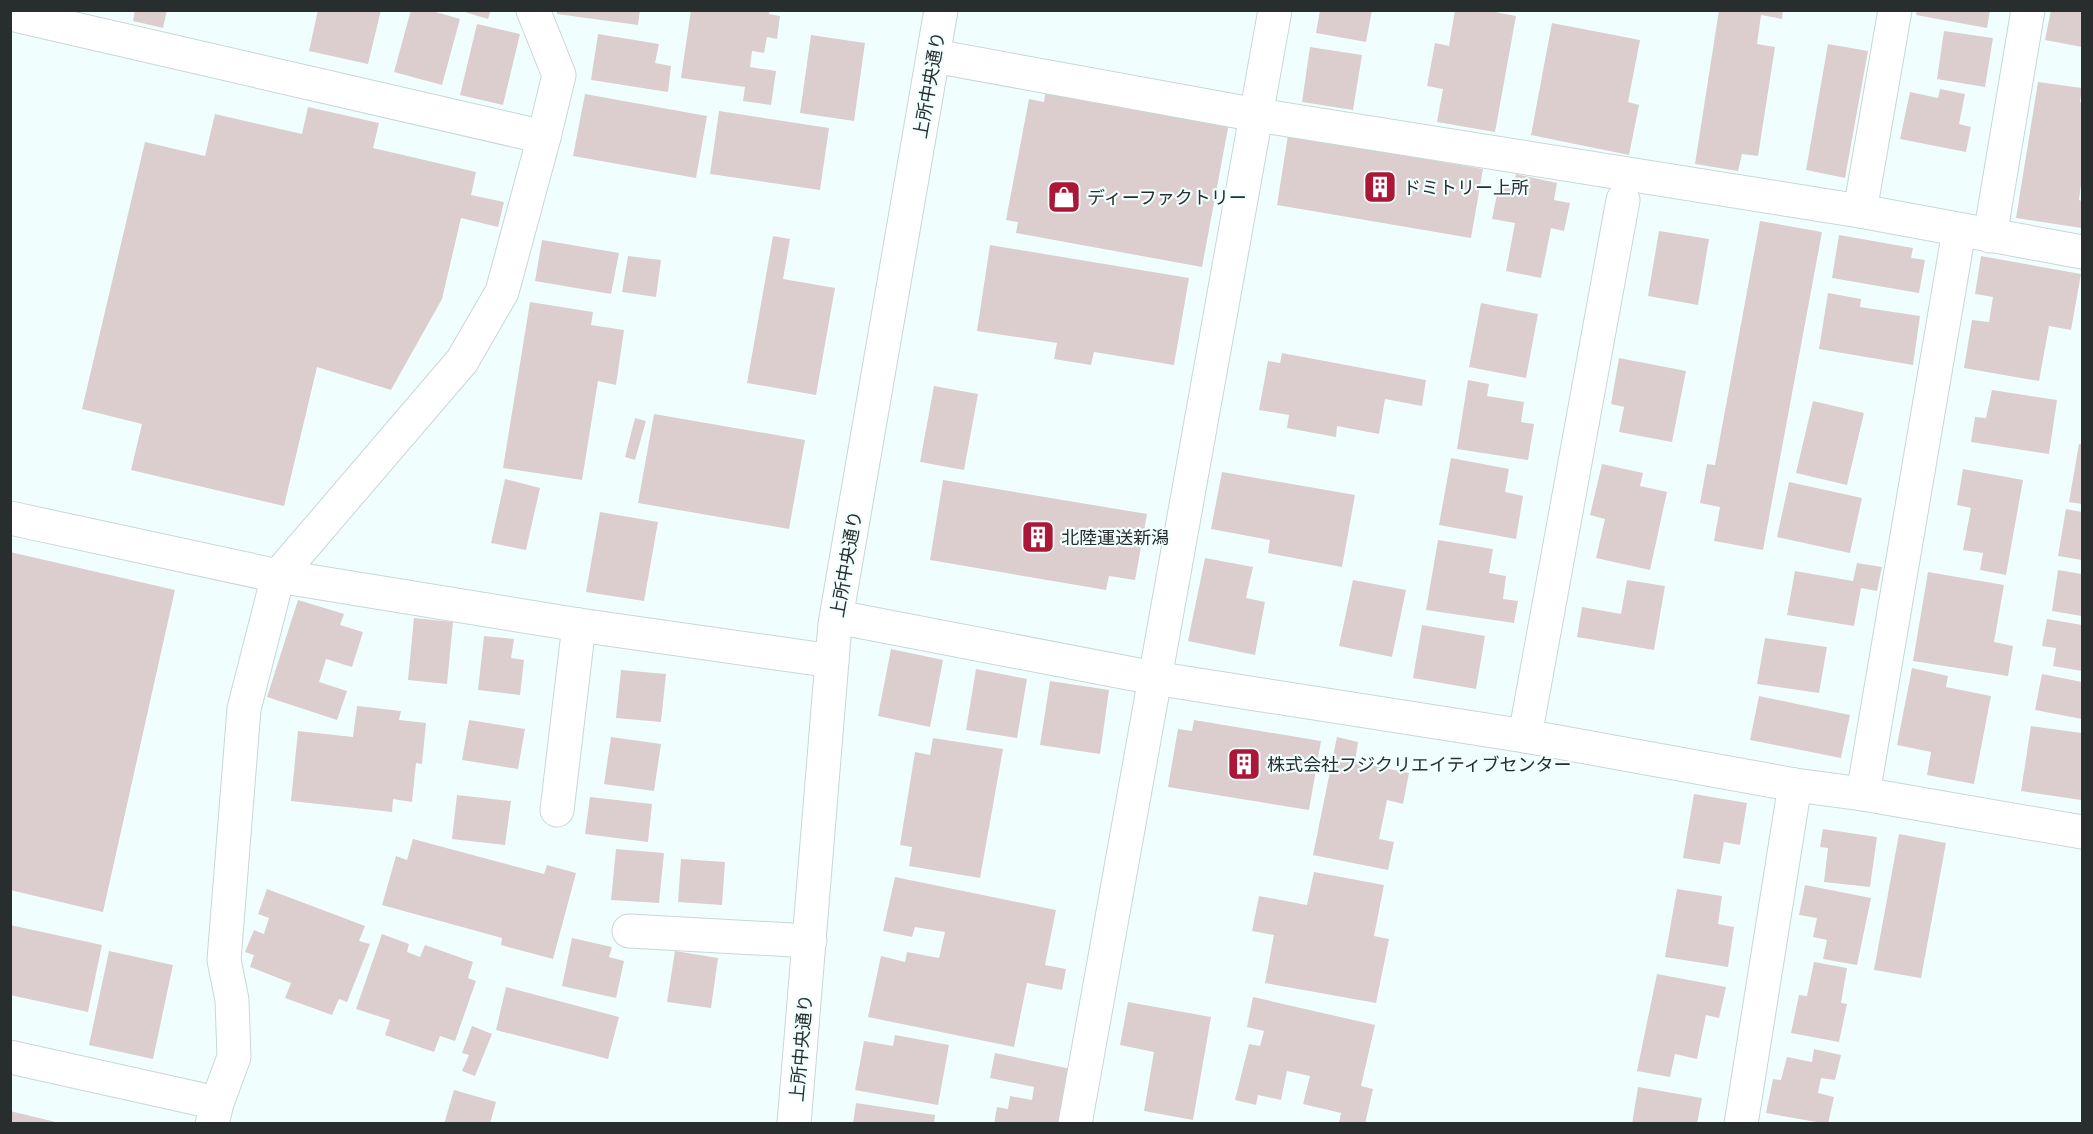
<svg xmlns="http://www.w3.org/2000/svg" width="2093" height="1134" font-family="'PT Sans','Noto Sans JP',sans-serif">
	<rect width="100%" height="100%" fill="#f0fffe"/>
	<g fill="#dccece">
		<path d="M 135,10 L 167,10 L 163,28 L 133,21 Z"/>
		<path d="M 318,10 L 381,10 L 368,64 L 309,51 Z"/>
		<path d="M 411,10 L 429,10 L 460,19 L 442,85 L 394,72 Z"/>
		<path d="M 458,10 L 491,10 L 488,19 Z"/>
		<path d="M 557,10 L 640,10 L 638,25 L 557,14 Z"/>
		<path d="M 691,10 L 770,10 L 769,14 L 780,16 L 777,39 L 767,37 L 764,53 L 752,51 L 750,67 L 776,71 L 771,105 L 743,101 L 745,87 L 681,78 Z"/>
		<path d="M 1320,10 L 1372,10 L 1366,42 L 1316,33 Z"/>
		<path d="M 1455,10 L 1485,10 L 1516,16 L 1495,132 L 1437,122 L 1443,89 L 1427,86 L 1435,43 L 1449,46 Z"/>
		<path d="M 1719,10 L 1783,10 L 1782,19 L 1761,15 L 1757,44 L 1775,47 L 1758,156 L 1742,154 L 1738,171 L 1695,164 Z"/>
		<path d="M 1917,10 L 1990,10 L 1987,28 L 1916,15 Z"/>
		<path d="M 2051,10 L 2082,10 L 2082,47 L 2045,40 Z"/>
		<path d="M 1552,23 L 1640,40 L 1628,102 L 1639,105 L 1629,155 L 1531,135 Z"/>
		<path d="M 477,24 L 520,34 L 503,105 L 460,95 Z"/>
		<path d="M 1944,31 L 1993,38 L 1985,87 L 1937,79 Z"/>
		<path d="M 598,34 L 659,44 L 655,63 L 671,66 L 668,92 L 591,80 Z"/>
		<path d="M 811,35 L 865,43 L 854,121 L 800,113 Z"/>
		<path d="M 1828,44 L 1868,51 L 1845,178 L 1806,170 Z"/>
		<path d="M 1310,47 L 1362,55 L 1353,110 L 1302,102 Z"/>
		<path d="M 2038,82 L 2082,88 L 2080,102 L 2082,102 L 2082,177 L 2079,200 L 2082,201 L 2082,228 L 2016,218 Z"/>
		<path d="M 1046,89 L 1229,123 L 1202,267 L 1016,233 L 1018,222 L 1006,220 L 1029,99 L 1044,102 Z"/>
		<path d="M 1940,89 L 1965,94 L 1959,124 L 1971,127 L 1966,152 L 1900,139 L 1910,92 L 1938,98 Z"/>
		<path d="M 585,94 L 707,116 L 696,178 L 573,156 Z"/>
		<path d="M 308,107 L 379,123 L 373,148 L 476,172 L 471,195 L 504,202 L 498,227 L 461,218 L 442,299 L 391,390 L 317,367 L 284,506 L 131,470 L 142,424 L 82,409 L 145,142 L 205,156 L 215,114 L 302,134 Z"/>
		<path d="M 719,111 L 829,128 L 820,190 L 710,174 Z"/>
		<path d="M 1288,135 L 1483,169 L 1471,238 L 1277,205 Z"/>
		<path d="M 1516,174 L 1557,183 L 1554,200 L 1570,203 L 1564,231 L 1551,228 L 1541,278 L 1506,271 L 1515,223 L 1492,219 L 1499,184 L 1513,187 Z"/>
		<path d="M 1760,221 L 1822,232 L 1763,550 L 1714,541 L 1720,507 L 1700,503 L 1707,464 L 1715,465 Z"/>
		<path d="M 1659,231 L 1709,239 L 1698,305 L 1648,296 Z"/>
		<path d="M 1839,235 L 1913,248 L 1911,258 L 1925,260 L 1919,293 L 1832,278 Z"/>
		<path d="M 773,236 L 790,239 L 783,279 L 835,288 L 816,395 L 747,383 Z"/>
		<path d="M 542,240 L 619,253 L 611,294 L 535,281 Z"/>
		<path d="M 990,245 L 1189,278 L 1174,365 L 1094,352 L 1091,365 L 1054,359 L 1057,343 L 977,331 Z"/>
		<path d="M 628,256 L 661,260 L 656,297 L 622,292 Z"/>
		<path d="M 1981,256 L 2081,274 L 2071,330 L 2049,326 L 2039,381 L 1964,368 L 1972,320 L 1989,322 L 1993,297 L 1975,294 Z"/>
		<path d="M 1828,293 L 1861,299 L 1860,307 L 1920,316 L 1913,365 L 1819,349 Z"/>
		<path d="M 530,302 L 593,312 L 591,325 L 624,330 L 616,385 L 598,381 L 582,480 L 503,468 Z"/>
		<path d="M 1481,303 L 1538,314 L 1526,378 L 1469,367 Z"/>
		<path d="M 1282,353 L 1426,380 L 1422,406 L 1385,399 L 1379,434 L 1337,426 L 1336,437 L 1287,428 L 1289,415 L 1259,410 L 1268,361 L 1280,363 Z"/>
		<path d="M 1619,358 L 1686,371 L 1672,442 L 1619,432 L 1624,407 L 1611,404 Z"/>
		<path d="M 1468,380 L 1489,384 L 1487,396 L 1524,402 L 1521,422 L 1534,424 L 1528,460 L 1457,449 Z"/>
		<path d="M 934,386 L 978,394 L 964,470 L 920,462 Z"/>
		<path d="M 1992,390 L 2057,400 L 2049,454 L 1971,442 L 1975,417 L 1986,418 Z"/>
		<path d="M 1813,401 L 1864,413 L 1847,485 L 1796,473 Z"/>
		<path d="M 654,414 L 805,440 L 789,529 L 638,503 Z"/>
		<path d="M 635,418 L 646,421 L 635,460 L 625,457 Z"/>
		<path d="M 2079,444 L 2082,444 L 2082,504 L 2069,502 Z"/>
		<path d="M 1451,458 L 1509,469 L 1505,492 L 1523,496 L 1516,539 L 1439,525 Z"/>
		<path d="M 1602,464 L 1643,473 L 1640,486 L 1667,492 L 1650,570 L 1596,558 L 1605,519 L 1590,515 Z"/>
		<path d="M 1963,469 L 2023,480 L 2006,575 L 1980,570 L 1983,553 L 1963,550 L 1971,508 L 1957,505 Z"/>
		<path d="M 1222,472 L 1355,495 L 1342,567 L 1268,553 L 1270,540 L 1211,529 Z"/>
		<path d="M 505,479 L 540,488 L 526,550 L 491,543 Z"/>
		<path d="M 943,480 L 1147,514 L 1135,580 L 1109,576 L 1106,590 L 930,560 Z"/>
		<path d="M 1789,482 L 1862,498 L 1850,553 L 1777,537 Z"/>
		<path d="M 2066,509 L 2082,512 L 2082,560 L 2058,556 Z"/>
		<path d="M 600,512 L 658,522 L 644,601 L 586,592 Z"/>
		<path d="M 1438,540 L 1493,549 L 1489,573 L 1506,576 L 1503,599 L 1518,601 L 1514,623 L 1426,610 Z"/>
		<path d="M 10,552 L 175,590 L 103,912 L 10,890 Z"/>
		<path d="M 1205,558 L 1253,567 L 1246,598 L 1265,602 L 1255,655 L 1188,641 Z"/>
		<path d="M 1857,563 L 1882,567 L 1877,591 L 1861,588 L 1854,626 L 1787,615 L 1795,571 L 1853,581 Z"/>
		<path d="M 2058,570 L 2082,574 L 2082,616 L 2052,611 Z"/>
		<path d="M 1928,572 L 2004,585 L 1994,642 L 2013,646 L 2008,676 L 1913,661 Z"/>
		<path d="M 1353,580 L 1406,590 L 1392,657 L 1339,646 Z"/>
		<path d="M 1627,580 L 1665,586 L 1654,650 L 1577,637 L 1582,607 L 1621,614 Z"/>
		<path d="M 298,600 L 344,614 L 340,625 L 363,632 L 352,667 L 326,659 L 319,682 L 347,691 L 337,720 L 267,697 Z"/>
		<path d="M 414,618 L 453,622 L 447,684 L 408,680 Z"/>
		<path d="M 2047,619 L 2082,625 L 2082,671 L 2053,666 L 2056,648 L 2042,646 Z"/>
		<path d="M 1422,625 L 1485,636 L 1476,689 L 1413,678 Z"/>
		<path d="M 484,636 L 514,639 L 511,658 L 524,660 L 520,695 L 478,690 Z"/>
		<path d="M 1765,638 L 1827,647 L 1819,693 L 1757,684 Z"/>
		<path d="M 891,649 L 943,660 L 930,727 L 878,716 Z"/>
		<path d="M 1912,668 L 1948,676 L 1946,687 L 1991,696 L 1974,784 L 1927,775 L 1931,752 L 1897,745 Z"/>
		<path d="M 976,669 L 1027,679 L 1017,738 L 966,730 Z"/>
		<path d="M 621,670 L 666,674 L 661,722 L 616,718 Z"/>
		<path d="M 2042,674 L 2082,682 L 2082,719 L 2035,710 Z"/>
		<path d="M 1050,681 L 1109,690 L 1100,754 L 1040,745 Z"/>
		<path d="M 1759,696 L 1850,715 L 1841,758 L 1750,740 Z"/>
		<path d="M 357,706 L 401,711 L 399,720 L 426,723 L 422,764 L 416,763 L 412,802 L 393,799 L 392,812 L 291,801 L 298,731 L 353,737 Z"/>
		<path d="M 469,720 L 525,729 L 518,769 L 462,760 Z"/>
		<path d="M 1194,720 L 1321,741 L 1309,810 L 1168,787 L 1178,729 L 1192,731 Z"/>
		<path d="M 2031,726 L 2082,733 L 2081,800 L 2021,791 Z"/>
		<path d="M 611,737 L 661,744 L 654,791 L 604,784 Z"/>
		<path d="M 1337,737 L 1358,742 L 1355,762 L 1409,773 L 1403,804 L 1387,800 L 1379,839 L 1394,842 L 1388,870 L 1313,855 Z"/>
		<path d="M 933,738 L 1003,749 L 980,878 L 909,866 L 912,847 L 900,845 L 915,752 L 930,755 Z"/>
		<path d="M 1694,794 L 1747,803 L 1740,845 L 1724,842 L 1720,864 L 1683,858 Z"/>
		<path d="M 457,795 L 511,801 L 505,845 L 452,839 Z"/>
		<path d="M 590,797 L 652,804 L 648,842 L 585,834 Z"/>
		<path d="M 1823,829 L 1877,837 L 1870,887 L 1824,882 L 1828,848 L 1820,847 Z"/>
		<path d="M 1899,834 L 1946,843 L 1921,978 L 1874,970 Z"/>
		<path d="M 413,839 L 544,874 L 547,865 L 576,873 L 553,959 L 501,945 L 502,938 L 382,905 L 396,856 L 407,860 Z"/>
		<path d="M 616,849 L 664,853 L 659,903 L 611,900 Z"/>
		<path d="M 681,859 L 725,862 L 722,905 L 678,902 Z"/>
		<path d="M 1314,872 L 1384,885 L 1374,936 L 1389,939 L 1376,1003 L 1265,983 L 1274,935 L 1252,931 L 1259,896 L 1307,905 Z"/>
		<path d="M 895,877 L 1056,910 L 1045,965 L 1066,969 L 1062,990 L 1027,983 L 1014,1047 L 868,1017 L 881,956 L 905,962 L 907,952 L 939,958 L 945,932 L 915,927 L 912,937 L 883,931 Z"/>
		<path d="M 1805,885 L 1871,898 L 1857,965 L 1823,959 L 1827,940 L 1813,937 L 1817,918 L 1799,915 Z"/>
		<path d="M 267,889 L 365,926 L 359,941 L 370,944 L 347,1002 L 339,999 L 332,1015 L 285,998 L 291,983 L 250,967 L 254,955 L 245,952 L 254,930 L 264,934 L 269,918 L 258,914 Z"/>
		<path d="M 1677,889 L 1722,896 L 1718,924 L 1734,927 L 1728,967 L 1665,957 Z"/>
		<path d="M 10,925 L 102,945 L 88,1012 L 10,995 Z"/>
		<path d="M 382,934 L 409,944 L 407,952 L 420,957 L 425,945 L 473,962 L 468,978 L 476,981 L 455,1041 L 440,1036 L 434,1052 L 385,1035 L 390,1020 L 356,1009 Z"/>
		<path d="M 572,938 L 612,947 L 609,957 L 624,961 L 616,998 L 562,986 Z"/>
		<path d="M 109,951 L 173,965 L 153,1059 L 89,1045 Z"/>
		<path d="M 675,951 L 718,958 L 711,1008 L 667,1002 Z"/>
		<path d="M 1814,962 L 1847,968 L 1841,1003 L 1847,1004 L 1839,1042 L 1791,1033 L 1799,995 L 1807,996 Z"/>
		<path d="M 1657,974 L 1726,987 L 1719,1018 L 1706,1015 L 1697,1059 L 1675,1054 L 1670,1077 L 1637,1071 Z"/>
		<path d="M 506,987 L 619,1017 L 608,1059 L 496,1030 Z"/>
		<path d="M 1253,997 L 1375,1025 L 1361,1086 L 1373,1089 L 1365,1124 L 1339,1123 L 1341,1113 L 1303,1104 L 1310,1076 L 1287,1071 L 1281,1100 L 1258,1095 L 1256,1105 L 1235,1100 L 1249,1044 L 1260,1046 L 1264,1031 L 1247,1027 Z"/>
		<path d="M 1128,1002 L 1211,1017 L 1193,1120 L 1144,1111 L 1154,1052 L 1120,1045 Z"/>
		<path d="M 472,1026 L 492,1034 L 475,1076 L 462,1071 L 469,1055 L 462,1053 Z"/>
		<path d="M 895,1035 L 949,1045 L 938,1105 L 855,1090 L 864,1041 L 893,1046 Z"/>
		<path d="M 1814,1049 L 1841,1055 L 1835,1080 L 1821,1078 L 1818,1093 L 1834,1097 L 1828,1124 L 1766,1113 L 1773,1079 L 1781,1080 L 1787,1057 L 1812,1062 Z"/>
		<path d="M 995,1053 L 1071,1069 L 1060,1124 L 994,1124 L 997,1107 L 1008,1109 L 1010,1096 L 1032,1100 L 1034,1087 L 990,1078 Z"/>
		<path d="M 1638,1087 L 1702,1098 L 1697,1124 L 1632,1124 Z"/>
		<path d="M 454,1090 L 496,1102 L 490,1124 L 444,1124 Z"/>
		<path d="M 856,1103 L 935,1115 L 934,1124 L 853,1124 Z"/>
		<path d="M 10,1111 L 60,1123 L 60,1124 L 10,1124 Z"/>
	</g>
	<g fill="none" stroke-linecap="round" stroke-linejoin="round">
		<g stroke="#c8d7d6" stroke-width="35">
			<g id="minor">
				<path d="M 10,14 L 544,137"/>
				<path d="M 934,56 L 1257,115 L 1860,211 L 2082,252"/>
				<path d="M 1860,211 L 1895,10"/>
				<path d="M 1990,236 L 2028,10"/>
				<path d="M 10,518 L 278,576 L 579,625 L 832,661"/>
				<path d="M 837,617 L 1154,678 L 1525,736 L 1795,785 L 1863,794 L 2082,832"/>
				<path d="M 1525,736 L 1623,200"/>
				<path d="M 1863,794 L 1959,231"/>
				<path d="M 557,810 L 579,625"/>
				<path d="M 629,931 L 810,941"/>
				<path d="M 10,1057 L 217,1103"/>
				<path d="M 212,1124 L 217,1103 L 234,1057 L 232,1000 L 224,960 L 244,709 L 278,576 L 462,361 L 502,292 L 544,137 L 559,75 L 533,10"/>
				<path d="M 794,1124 L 835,624 L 941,10"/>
				<path d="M 1075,1124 L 1275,10"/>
				<path d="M 1741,1124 L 1795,785"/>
			</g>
		</g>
		<use href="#minor" stroke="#fff" stroke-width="33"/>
	</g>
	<defs>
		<g id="building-square" transform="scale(1.725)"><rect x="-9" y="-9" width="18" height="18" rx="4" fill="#ac1637" stroke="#f0fffe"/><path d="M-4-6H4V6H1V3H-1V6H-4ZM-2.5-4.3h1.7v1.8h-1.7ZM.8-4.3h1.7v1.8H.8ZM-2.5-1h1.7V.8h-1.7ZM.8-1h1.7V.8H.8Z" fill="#fff"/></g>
		<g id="shop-square" transform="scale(1.725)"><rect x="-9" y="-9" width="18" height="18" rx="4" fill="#ac1637" stroke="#f0fffe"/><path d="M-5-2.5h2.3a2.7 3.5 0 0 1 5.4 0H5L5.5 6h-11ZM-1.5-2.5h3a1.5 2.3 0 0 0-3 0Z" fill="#fff"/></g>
	</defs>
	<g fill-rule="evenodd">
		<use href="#building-square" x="1380" y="187"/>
		<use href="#shop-square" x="1064" y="197"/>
		<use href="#building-square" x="1038" y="537"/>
		<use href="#building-square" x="1244" y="764"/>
	</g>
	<g text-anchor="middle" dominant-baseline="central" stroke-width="4.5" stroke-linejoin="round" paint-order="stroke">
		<g font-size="18" fill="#282d2d" stroke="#f0fffe">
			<text transform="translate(929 85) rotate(-80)">上所中央通り</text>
			<text transform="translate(846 564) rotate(-80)">上所中央通り</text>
			<text transform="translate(801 1048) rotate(-85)">上所中央通り</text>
		</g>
		<g font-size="18" fill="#282d2d" stroke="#f0fffe" text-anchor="start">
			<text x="1403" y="187">ドミトリー上所</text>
			<text x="1087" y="197">ディーファクトリー</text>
			<text x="1061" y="537">北陸運送新潟</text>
			<text x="1267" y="764">株式会社フジクリエイティブセンター</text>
		</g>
	</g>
	<rect width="2093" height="1134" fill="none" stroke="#282d2d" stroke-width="24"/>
</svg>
